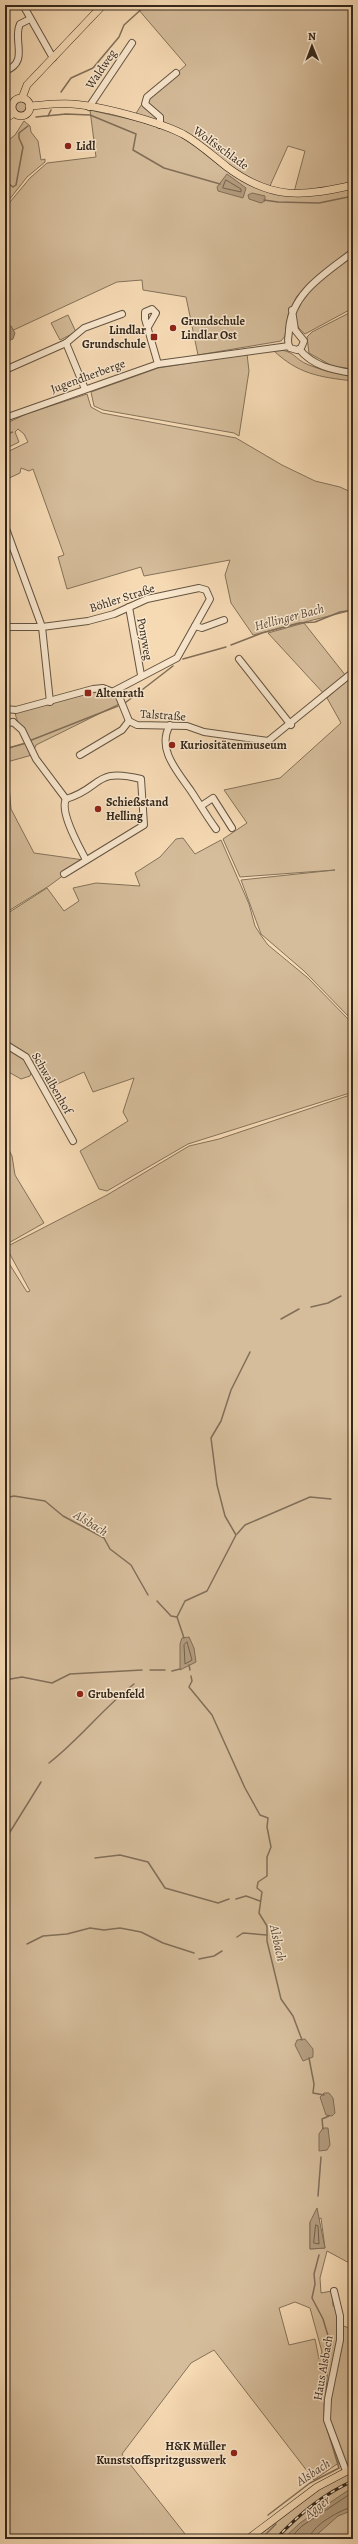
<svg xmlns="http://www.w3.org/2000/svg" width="358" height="2544" font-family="Alegreya,serif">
	<rect width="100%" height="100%" fill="#f6dab4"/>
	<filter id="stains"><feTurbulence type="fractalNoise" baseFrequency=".005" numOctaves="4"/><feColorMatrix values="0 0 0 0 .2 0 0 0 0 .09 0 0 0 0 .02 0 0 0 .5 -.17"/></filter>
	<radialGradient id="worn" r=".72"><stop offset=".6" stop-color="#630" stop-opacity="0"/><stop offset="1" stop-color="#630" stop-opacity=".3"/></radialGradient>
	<g fill="#d5bc9a" stroke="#84725a" fill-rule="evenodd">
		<path d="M 142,5 L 353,5 L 353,182 L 313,191 L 294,192 L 305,151 L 288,146 L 269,188 L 258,183 L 164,124 L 163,118 L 147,104 L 150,97 L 186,65 L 138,9 Z"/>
		<path d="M 145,99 L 159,118 L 158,122 L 135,115 Z"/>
		<circle cx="21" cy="107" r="5"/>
		<path d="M 90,110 C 118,117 151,122 177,135 C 194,144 209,158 224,169 C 267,201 303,200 353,188 L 353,249 L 297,296 L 288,315 L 285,336 L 281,341 L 198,355 L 186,297 L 143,290 L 142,280 L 117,282 L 5,334 L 5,208 L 30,178 L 47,163 L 96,157 Z"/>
		<path d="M 24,121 L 30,126 L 31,132 L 38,141 L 41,160 L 45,159 L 45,162 L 27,177 L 5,205 L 5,180 L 8,177 L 5,172 L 5,143 L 15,135 Z"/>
		<path d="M 353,255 L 353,308 L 305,334 C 297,328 292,319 296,307 C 300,294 341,265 353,255 Z"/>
		<path d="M 353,311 L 353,369 L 334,367 L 309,353 L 307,337 L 312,332 Z"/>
		<path d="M 68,315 L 76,332 L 60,340 L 51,323 Z"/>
		<path d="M 273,350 C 295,349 293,359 309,365 C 324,371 338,374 353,375 L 353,381 C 319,377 298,374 273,350 Z"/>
		<path d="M 247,354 L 249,371 L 239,436 L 234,433 L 103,410 L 94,406 L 91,392 L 158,368 Z"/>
		<path d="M 87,394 L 91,407 L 102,413 L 236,438 L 282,465 L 315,481 L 340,487 L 353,493 L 353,610 L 253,635 L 231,603 L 225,575 L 230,560 L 144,576 L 141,567 L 67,589 L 58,557 L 64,555 L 33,469 L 29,471 L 21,468 L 20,473 L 5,480 L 5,453 L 28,442 L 24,434 L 18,429 L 15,432 L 19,442 L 5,449 L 5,436 L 13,432 L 5,433 L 5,424 L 26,414 Z"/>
		<path d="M 304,623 L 346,676 L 325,695 L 268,633 Z"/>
		<path d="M 349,678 L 353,682 L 353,1021 L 304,971 L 261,934 L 241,880 L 335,870 L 240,877 L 223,839 L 247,823 L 224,790 L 280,778 L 341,723 L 327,698 Z"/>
		<path d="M 103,690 L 114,693 L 121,703 L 36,745 L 34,750 C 28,738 16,723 15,712 Z"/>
		<path d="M 26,743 L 32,755 L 7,762 L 11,809 L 34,853 L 84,860 L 49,886 L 5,913 L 5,749 Z"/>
		<path d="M 183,838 L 195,854 L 221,840 L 249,904 L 255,926 L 260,934 L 268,945 L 308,978 L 353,1024 L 353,1092 L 188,1144 L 107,1191 L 99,1189 L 80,1151 L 128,1121 L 123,1112 L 134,1078 L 93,1092 L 84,1072 L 46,1089 L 27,1057 L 5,1042 L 5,915 L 47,888 L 64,911 L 79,901 L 73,888 L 96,883 L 140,886 L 135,873 L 160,857 L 176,839 Z"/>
		<path d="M 5,1044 L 20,1053 L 32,1070 L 30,1076 L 21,1079 L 5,1070 Z"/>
		<path d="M 353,1094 L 353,2265 L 327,2251 L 320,2278 L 321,2293 L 332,2291 L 333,2306 L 339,2310 L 339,2341 L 324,2404 L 324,2416 L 340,2462 L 314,2480 L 214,2350 L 191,2363 L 122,2454 L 189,2539 L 5,2539 L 5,1257 L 27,1292 L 30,1291 L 6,1247 L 107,1195 L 189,1146 L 219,1139 ZM 321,2218 L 325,2248 L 310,2249 L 310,2222 ZM 295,2302 L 310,2308 L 322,2352 L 319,2359 L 315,2339 L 289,2345 L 279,2308 Z"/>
		<path d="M 5,1142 L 12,1156 L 15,1175 L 44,1223 L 5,1245 Z"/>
		<path d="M 343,2326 L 353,2329 L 353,2461 L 346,2464 L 329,2419 L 330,2398 L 343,2341 Z"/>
		<path d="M 353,2471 L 353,2539 L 254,2539 L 320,2489 Z"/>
	</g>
	<g fill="#b49d80" stroke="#816e58">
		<path d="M 227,174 L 246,188 L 243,198 L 218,191 L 217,187 Z"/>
		<path d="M 252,193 L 265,196 L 265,201 L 261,203 L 249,199 L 248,195 Z"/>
		<path d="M 5,326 L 11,326 L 15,333 L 13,339 L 5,342 Z"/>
		<path d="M 189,1637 L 194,1648 L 196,1662 L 180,1670 L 180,1644 L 182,1638 Z"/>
		<path d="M 305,2039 L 313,2049 L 313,2057 L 303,2061 L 295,2045 L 297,2040 Z"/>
		<path d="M 324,2093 L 329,2093 L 333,2098 L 335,2113 L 332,2116 L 326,2115 L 320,2097 Z"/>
		<path d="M 323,2128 L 328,2128 L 330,2145 L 327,2150 L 319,2151 L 319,2134 Z"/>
		<path d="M 317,2208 L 325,2248 L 310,2249 L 310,2222 Z"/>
		<path d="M 353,2487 L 353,2510 L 338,2516 L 312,2539 L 283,2539 L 300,2523 Z"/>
	</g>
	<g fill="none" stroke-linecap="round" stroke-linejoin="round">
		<g stroke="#74624e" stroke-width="1">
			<path d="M 226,180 L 241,189 L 241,192 L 223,188 Z"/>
			<path d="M 187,1642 L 192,1660 L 185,1664 L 184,1645 Z"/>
			<path d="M 316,2225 L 318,2226 L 319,2244 L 314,2243 Z"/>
			<path d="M 289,2539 L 302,2526 L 353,2492"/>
			<path d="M 309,2539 C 311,2526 341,2509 353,2507"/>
		</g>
		<g stroke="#816e58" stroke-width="1.5">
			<path d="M 61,92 L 71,78 L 93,68 L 119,37 L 124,25 L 146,5"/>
			<path d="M 48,116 L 51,110"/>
			<path d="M 36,117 L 66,114 L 90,115 L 136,134 L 133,150 L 164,168 L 220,184"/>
			<path d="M 5,181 L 13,187 L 16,185 L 23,147 L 19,138 L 19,133 L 28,126"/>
			<path d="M 264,200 L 278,202 L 319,203 L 353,196"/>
			<path d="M 231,645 L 262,633 L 299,623 L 315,622 L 340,612 L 353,610"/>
			<path d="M 183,659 L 226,647"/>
			<path d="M 125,703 L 173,666"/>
			<path d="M 29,741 L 118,706"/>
			<path d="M 5,749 L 26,743"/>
			<path d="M 311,1307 L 328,1303 L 341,1296"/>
			<path d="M 281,1319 L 299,1309"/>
			<path d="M 5,1498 L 14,1496 L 45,1501 L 63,1516 L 104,1538 L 110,1549 L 131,1565 L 148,1595"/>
			<path d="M 237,1534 L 245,1525 L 310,1497 L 331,1499"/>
			<path d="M 157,1601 L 171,1616 L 177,1617 L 184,1638"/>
			<path d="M 177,1617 L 185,1601 L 207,1591 L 236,1535 L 225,1516 L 217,1485 L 211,1438 L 221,1421 L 231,1390 L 250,1352"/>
			<path d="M 189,1665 L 190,1670"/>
			<path d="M 150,1670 L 165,1670"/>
			<path d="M 172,1671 L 180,1669"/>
			<path d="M 191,1676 L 192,1681 L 189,1687 L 212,1715 L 245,1788 L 260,1815 L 268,1818 L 267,1827 L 271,1847 L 267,1857 L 267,1876 L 258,1882 L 257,1888 L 262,1892 L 259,1913 L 267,1926 L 267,1941 L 281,1999 L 293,2016 L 302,2040"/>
			<path d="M 5,1680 L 22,1677 L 52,1683 L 70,1674 L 142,1670"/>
			<path d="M 49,1763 C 80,1739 103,1708 134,1684"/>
			<path d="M 5,1840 L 41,1782"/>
			<path d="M 95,1858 L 120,1855 L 148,1862 L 165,1888 L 218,1903 L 229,1899"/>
			<path d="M 236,1899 L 246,1896 L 260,1901"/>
			<path d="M 237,1937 L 243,1933 L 267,1935"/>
			<path d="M 27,1944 L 43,1936 L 67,1934 L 90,1928 L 104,1930 L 120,1928 L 141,1932 L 163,1943 L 194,1953"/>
			<path d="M 199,1959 L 214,1956 L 222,1951"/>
			<path d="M 309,2058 L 314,2084 L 313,2093 L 324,2095"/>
			<path d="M 323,2129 L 322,2119 L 329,2116"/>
			<path d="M 318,2196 L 321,2157"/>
			<path d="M 319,2255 L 314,2274 L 315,2284 L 312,2298 L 323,2319 L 329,2339 L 328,2350"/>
			<path d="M 325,2409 L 328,2360"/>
			<path d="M 268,2515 L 310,2483 L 339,2468 L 326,2425"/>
			<path d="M 261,2539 L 276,2524"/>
		</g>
		<g stroke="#645441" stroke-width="8">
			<g id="minor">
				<path d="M 23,5 L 53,58"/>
				<path d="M 5,71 C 30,62 12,40 20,24 L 30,19"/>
				<path d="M 89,107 L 132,43"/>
				<path d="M 160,125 L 160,117 L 145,104 L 147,97 L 176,73"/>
				<path d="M 292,310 L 295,330 L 304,341 L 301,348 L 297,350 L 290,348 C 286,342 289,337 289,330 C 291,293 326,273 353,252"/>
				<path d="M 148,327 L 156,313 L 152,309 L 145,312 L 145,319 L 158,364"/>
				<path d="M 66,343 L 84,328 L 122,314"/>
				<path d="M 66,343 L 85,389"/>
				<path d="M 299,349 C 313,366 332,370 353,373"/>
				<path d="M 5,370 L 66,343"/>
				<path d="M 5,418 L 158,364 L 289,346"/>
				<path d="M 5,526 L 42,627 L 50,702"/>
				<path d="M 129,607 L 141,675"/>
				<path d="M 195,626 L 202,628 L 224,620"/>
				<path d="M 5,627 L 42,627 L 88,621 L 114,614 L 147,599 L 199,588 L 206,590 L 210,599 L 177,658 L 114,691"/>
				<path d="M 239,659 L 291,725"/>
				<path d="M 5,709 L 16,710 L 93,689 L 103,688 L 118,694 L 129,721 L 137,725 L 187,726 L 204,732 L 268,741 L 353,672"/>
				<path d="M 13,722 L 22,730 L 36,759 L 66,799"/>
				<path d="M 5,724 L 13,722"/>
				<path d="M 170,725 C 156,749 178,772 191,791 C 199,803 207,817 216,829"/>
				<path d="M 80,755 L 122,730 L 129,721"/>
				<path d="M 66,799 C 59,812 80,848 86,860"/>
				<path d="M 201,806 L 213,798 L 232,828"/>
				<path d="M 64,874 L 144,825 L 141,779 C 93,767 103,788 66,799"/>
				<path d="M 5,1044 L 26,1057 L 73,1141"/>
				<path d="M 334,2291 L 340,2316 L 340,2340 L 328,2399 L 327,2420 L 346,2471"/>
			</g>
		</g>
		<g stroke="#34271b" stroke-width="8">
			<g id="major">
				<path d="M 22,98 L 27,85 L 103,5"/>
				<circle cx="21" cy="107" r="9"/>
				<path d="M 29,106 C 43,105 58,103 72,104 C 101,106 157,121 183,134 C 199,143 213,156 227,167 C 271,200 303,197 353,185"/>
				<path d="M 5,119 L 14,113"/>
				<path d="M 248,2539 L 317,2487 L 353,2468"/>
			</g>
		</g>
		<use href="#minor" stroke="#f9e7ce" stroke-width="6"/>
		<use href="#major" stroke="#f6dab4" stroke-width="7"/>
		<g stroke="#34271b" stroke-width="3">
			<path id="rail" d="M 276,2539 C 298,2515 323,2494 353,2481"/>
		</g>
		<use href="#rail" stroke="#f9e7ce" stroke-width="1.5" stroke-dasharray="4.5" stroke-linecap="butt"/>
	</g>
	<g fill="#8f2418" stroke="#f9e7ce" stroke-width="1.5">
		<circle cx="68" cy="146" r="4"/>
		<circle cx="173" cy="328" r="4"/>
		<rect x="150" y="333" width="8" height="8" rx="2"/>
		<rect x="84" y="689" width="8" height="8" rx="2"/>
		<circle cx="172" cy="745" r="4"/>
		<circle cx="98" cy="809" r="4"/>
		<circle cx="80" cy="1694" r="4"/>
		<circle cx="234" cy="2453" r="4"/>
	</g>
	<g text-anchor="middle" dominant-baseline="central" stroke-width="3" stroke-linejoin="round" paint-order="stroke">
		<g font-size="12" fill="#34271b" stroke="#f9e7ce">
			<text transform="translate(101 69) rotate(-56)">Waldweg</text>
			<text transform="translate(221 148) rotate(36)">Wolfsschlade</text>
			<text transform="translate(88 376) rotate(-20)">Jugendherberge</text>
			<text transform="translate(122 598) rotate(-18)">Böhler Straße</text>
			<text transform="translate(145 639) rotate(80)">Ponyweg</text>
			<text transform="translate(163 715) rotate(4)">Talstraße</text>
			<text transform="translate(52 1083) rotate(60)">Schwalbenhof</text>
			<text transform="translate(323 2368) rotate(-80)">Haus Alsbach</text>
		</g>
		<g font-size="12" font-weight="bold" fill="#34271b" stroke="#f9e7ce" text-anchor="start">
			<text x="76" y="146">Lidl</text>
			<text x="181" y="321">Grundschule<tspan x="181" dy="14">Lindlar Ost</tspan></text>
			<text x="146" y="330" text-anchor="end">Lindlar<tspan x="146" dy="14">Grundschule</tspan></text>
			<text x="96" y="693">Altenrath</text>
			<text x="180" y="745">Kuriositätenmuseum</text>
			<text x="106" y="802">Schießstand<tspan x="106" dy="14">Helling</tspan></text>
			<text x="88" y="1694">Grubenfeld</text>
			<text x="226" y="2446" text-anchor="end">H&amp;K Müller<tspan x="226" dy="14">Kunststoffspritzgusswerk</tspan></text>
		</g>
		<g font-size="13" font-style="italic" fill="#5a4a39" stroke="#f9e7ce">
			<text transform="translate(289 617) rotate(-15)">Hellinger Bach</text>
			<text transform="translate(91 1523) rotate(32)">Alsbach</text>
			<text transform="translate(278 1943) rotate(78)">Alsbach</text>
			<text transform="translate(313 2472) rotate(-33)">Alsbach</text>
			<text transform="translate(317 2507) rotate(-38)">Agger</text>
		</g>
	</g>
	<rect width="358" height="2544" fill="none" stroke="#f6dab4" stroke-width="20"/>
	<rect x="6" y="6" width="346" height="2532" fill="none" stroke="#34271b" stroke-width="2"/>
	<rect x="10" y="10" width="338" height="2524" fill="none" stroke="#34271b"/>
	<g transform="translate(312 46) rotate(359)" stroke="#f9e7ce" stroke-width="3" paint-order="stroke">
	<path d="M0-3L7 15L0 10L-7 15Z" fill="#34271b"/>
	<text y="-6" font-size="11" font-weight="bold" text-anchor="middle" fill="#34271b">N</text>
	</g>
	<rect width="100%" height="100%" filter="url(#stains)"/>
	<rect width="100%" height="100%" fill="url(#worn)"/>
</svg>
